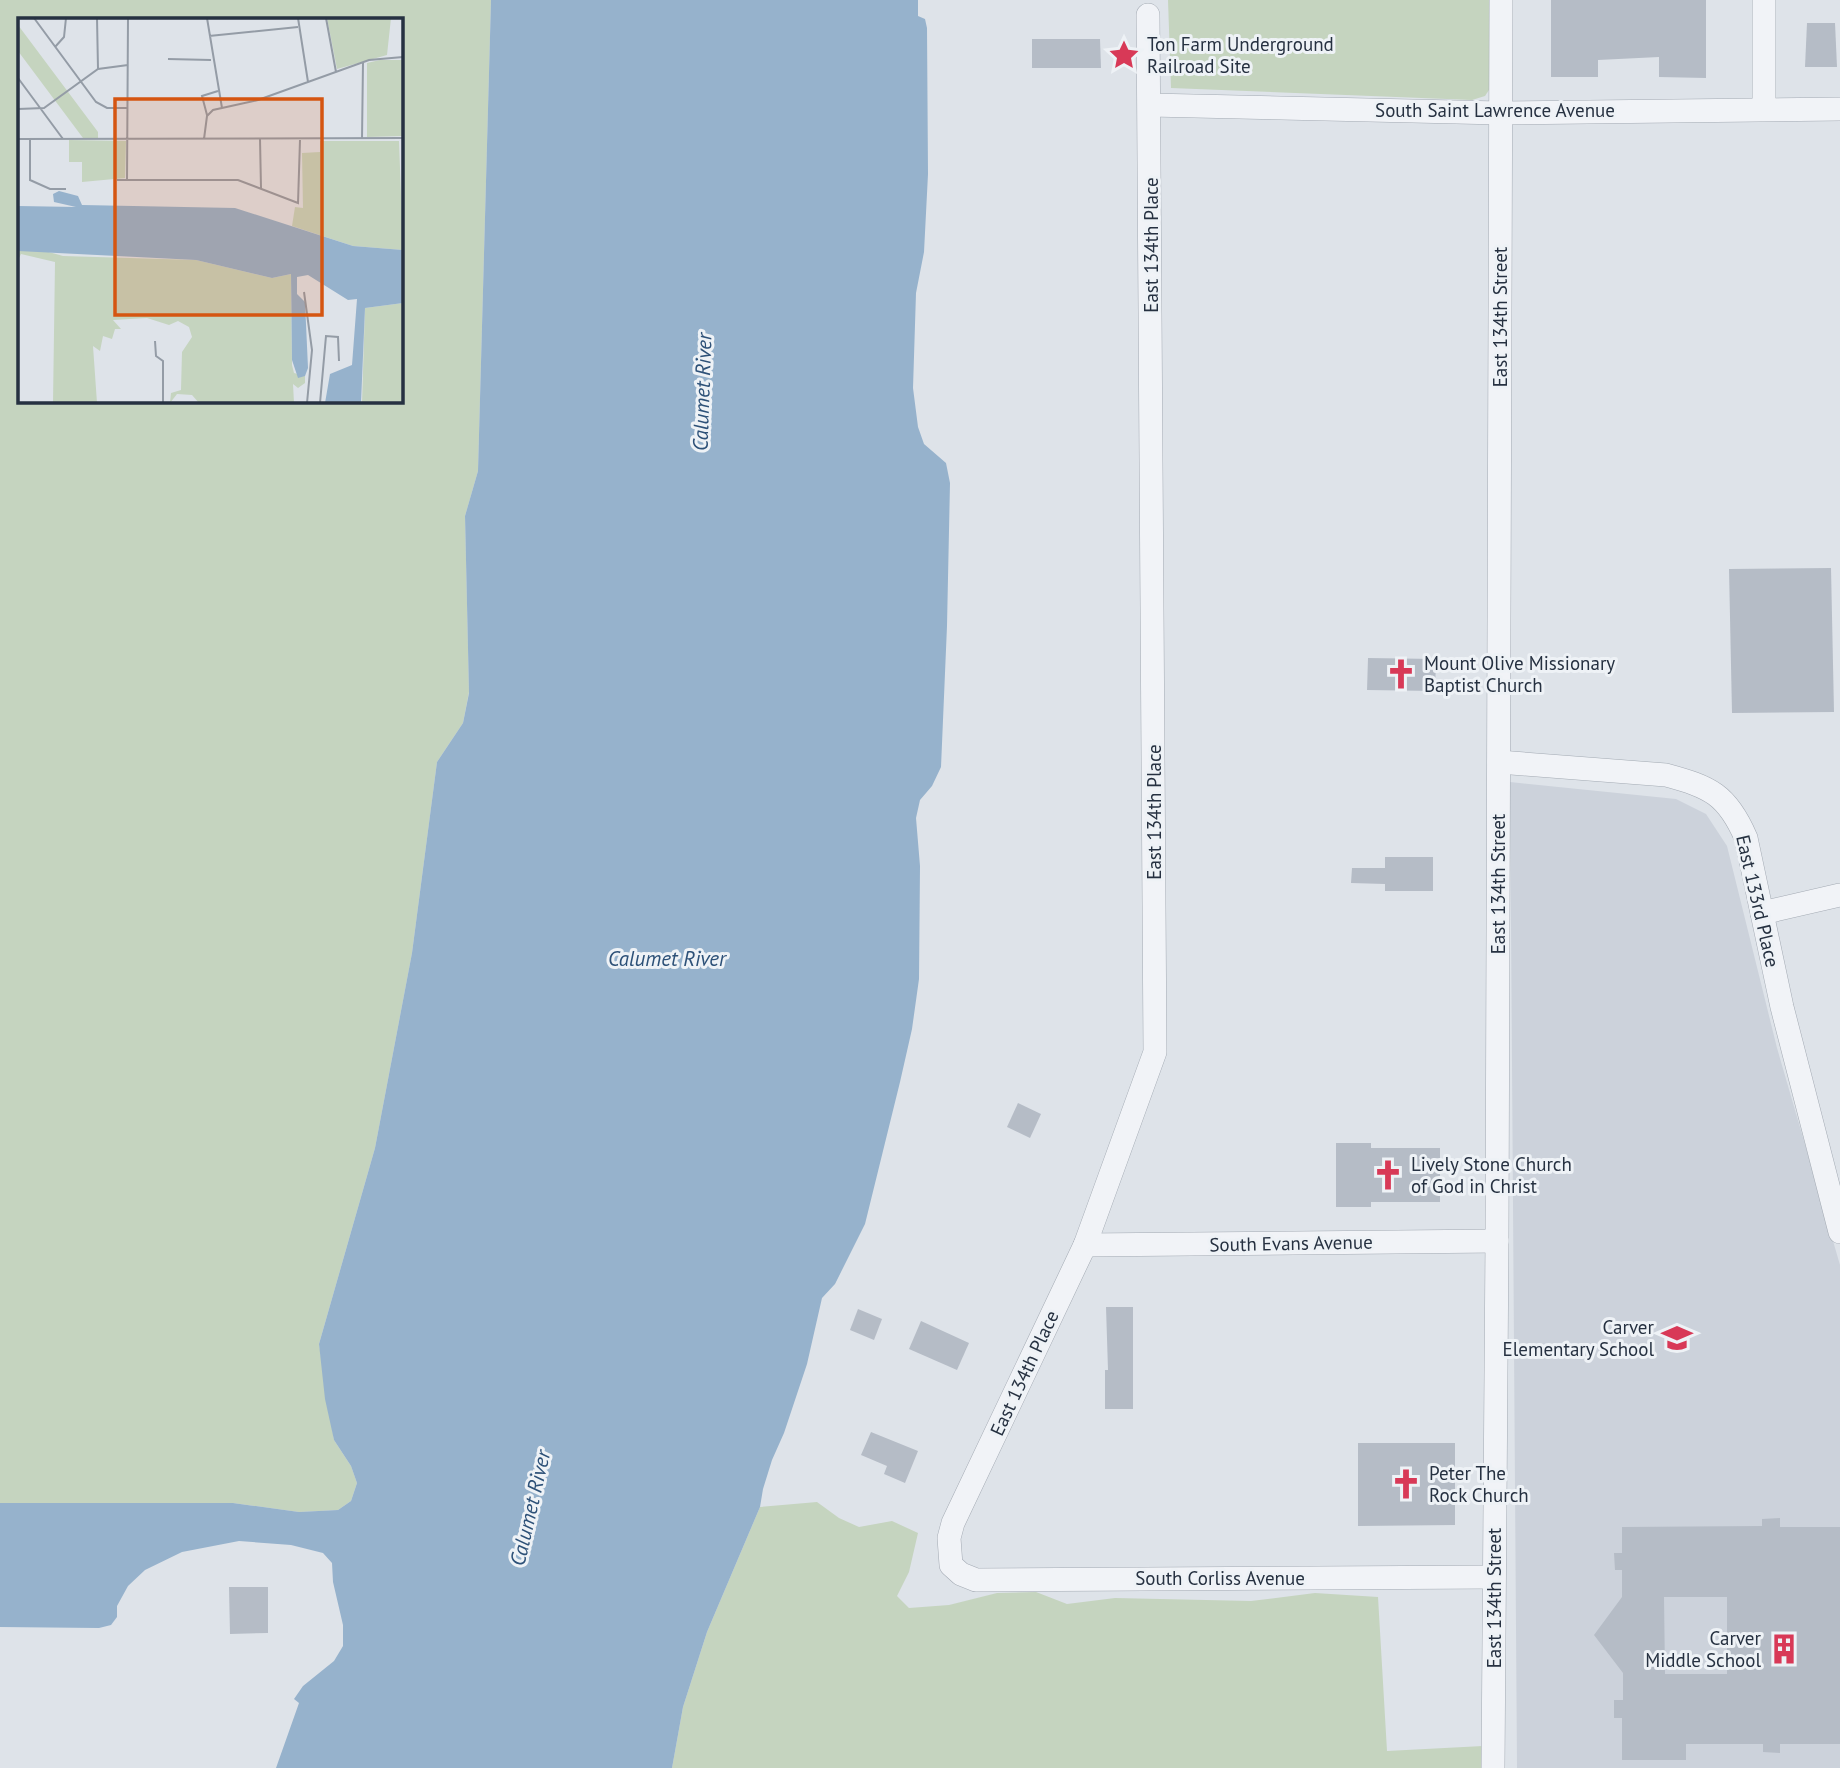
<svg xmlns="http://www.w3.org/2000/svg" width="1840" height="1768" font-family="'PT Sans',sans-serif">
	<rect width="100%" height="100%" fill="#dee3e9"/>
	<path fill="#ccd2db" d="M 1510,782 L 1676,799 L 1706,814 L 1727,846 L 1777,1048 L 1840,1265 L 1840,1768 L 1517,1768 Z"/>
	<g fill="#c5d4bf" fill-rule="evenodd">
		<path d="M 0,0 L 491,0 L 478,471 L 465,516 L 469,692 L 463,723 L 437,762 L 412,953 L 375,1148 L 319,1344 L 334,1440 L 351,1466 L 357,1483 L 351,1501 L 338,1510 L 299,1512 L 233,1503 L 0,1503 ZM 19,19 L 401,19 L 401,401 L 19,401 Z"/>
		<path d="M 1168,0 L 1496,0 L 1493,84 L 1485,96 L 1472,100 L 1171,88 Z"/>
		<path d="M 817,1502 L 839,1518 L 859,1527 L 892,1521 L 918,1533 L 909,1572 L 897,1596 L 909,1608 L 949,1605 L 997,1593 L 1036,1592 L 1067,1604 L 1115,1598 L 1251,1601 L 1315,1593 L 1378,1597 L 1387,1751 L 1483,1746 L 1483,1768 L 672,1768 L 683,1707 L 707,1632 L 760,1507 Z"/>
	</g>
	<path fill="#96b2cc" d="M 491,0 L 918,0 L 918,16 L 925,19 L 927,28 L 928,174 L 924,252 L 916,293 L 913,388 L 918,427 L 924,444 L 946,463 L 950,483 L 947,626 L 941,767 L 932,786 L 920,800 L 916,818 L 920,866 L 919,979 L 912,1029 L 900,1082 L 865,1224 L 835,1284 L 822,1298 L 807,1364 L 784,1433 L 772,1460 L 763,1489 L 760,1507 L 707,1632 L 683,1707 L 672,1768 L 276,1768 L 299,1703 L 294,1699 L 303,1686 L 334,1661 L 343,1646 L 343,1625 L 333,1582 L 332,1563 L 323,1553 L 291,1545 L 239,1541 L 182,1552 L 145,1570 L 128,1586 L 117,1606 L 117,1617 L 111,1625 L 99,1628 L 0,1627 L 0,1503 L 233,1503 L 299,1512 L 338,1510 L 351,1501 L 357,1483 L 351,1466 L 334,1440 L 325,1399 L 319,1344 L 375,1148 L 412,953 L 437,762 L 463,723 L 469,693 L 465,516 L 478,471 Z"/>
	<g fill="#b5bcc6" fill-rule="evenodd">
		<path d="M 1551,0 L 1706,0 L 1706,78 L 1659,77 L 1659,57 L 1598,60 L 1598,77 L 1551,77 Z"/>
		<path d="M 1807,23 L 1835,23 L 1837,67 L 1805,67 Z"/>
		<path d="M 1032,39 L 1100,39 L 1101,68 L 1032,68 Z"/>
		<path d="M 1831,568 L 1834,712 L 1732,713 L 1729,569 Z"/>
		<path d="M 1368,658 L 1436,659 L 1435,691 L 1367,690 Z"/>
		<path d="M 1385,857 L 1433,857 L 1433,891 L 1385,891 L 1385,884 L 1351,883 L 1352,868 L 1385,868 Z"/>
		<path d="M 1018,1103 L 1041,1114 L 1030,1138 L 1007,1127 Z"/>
		<path d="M 1336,1143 L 1371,1143 L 1371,1148 L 1440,1148 L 1440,1202 L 1371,1202 L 1371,1207 L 1336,1207 Z"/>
		<path d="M 1106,1307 L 1133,1307 L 1133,1409 L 1105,1409 L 1105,1370 L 1108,1370 Z"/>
		<path d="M 858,1309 L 882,1319 L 874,1340 L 850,1330 Z"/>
		<path d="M 921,1321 L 969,1343 L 957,1370 L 909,1349 Z"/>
		<path d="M 871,1432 L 918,1451 L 905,1483 L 884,1474 L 887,1466 L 861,1455 Z"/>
		<path d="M 1358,1443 L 1455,1443 L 1455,1525 L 1358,1526 Z"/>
		<path d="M 1780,1518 L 1780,1527 L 1840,1527 L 1840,1744 L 1780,1744 L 1780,1753 L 1763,1752 L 1763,1744 L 1686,1744 L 1686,1760 L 1622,1760 L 1622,1718 L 1614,1718 L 1614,1700 L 1623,1700 L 1623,1673 L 1594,1635 L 1622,1597 L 1622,1570 L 1615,1570 L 1614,1553 L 1622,1553 L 1622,1527 L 1762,1526 L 1762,1519 ZM 1664,1597 L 1727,1597 L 1727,1674 L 1665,1674 Z"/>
		<path d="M 229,1587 L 268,1587 L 268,1633 L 230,1634 Z"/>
	</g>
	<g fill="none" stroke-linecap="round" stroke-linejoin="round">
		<g stroke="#a3aab3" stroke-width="24">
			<g id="minor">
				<path d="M 1148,15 L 1155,1052 L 1085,1245 L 953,1523 L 949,1538 L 951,1565 L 961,1574 L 976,1580 L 1494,1577"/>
				<path d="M 1150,105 L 1500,113 L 1840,109"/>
				<path d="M 1764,109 L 1764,0"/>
				<path d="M 1499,762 L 1666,775 C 1710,787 1727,794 1746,838 L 1782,1007 L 1840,1232"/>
				<path d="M 1762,913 L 1840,895"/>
				<path d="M 1085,1245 L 1497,1241"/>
				<path d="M 1493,1768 L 1497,1241 L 1501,0"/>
			</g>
		</g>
		<use href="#minor" stroke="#f1f3f7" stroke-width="23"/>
	</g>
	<defs>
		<g id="sight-bare" transform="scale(2.415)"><path d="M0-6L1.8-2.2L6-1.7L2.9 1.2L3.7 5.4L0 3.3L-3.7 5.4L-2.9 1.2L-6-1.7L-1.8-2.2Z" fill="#d83957" stroke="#eef2f6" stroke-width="2.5" paint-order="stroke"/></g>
		<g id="church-bare" transform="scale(2.415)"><path d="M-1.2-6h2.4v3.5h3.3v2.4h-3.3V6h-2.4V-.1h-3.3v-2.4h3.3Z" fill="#d83957" stroke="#eef2f6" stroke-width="2.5" paint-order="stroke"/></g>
		<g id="school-bare" transform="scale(2.415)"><path d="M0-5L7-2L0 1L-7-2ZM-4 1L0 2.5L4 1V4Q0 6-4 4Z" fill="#d83957" stroke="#eef2f6" stroke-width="2.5" paint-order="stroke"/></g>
		<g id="building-bare" transform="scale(2.415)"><path d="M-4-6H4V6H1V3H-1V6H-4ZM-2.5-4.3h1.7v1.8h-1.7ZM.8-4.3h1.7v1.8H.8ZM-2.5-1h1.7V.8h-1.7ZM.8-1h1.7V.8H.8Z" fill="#d83957" stroke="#eef2f6" stroke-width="2.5" paint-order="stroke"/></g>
	</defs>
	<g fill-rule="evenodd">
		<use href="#sight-bare" x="1124" y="55"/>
		<use href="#church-bare" x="1401" y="674"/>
		<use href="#church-bare" x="1388" y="1175"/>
		<use href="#school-bare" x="1677" y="1338"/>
		<use href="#church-bare" x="1406" y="1484"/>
		<use href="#building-bare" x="1784" y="1649"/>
	</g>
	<g text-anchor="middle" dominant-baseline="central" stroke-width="6" stroke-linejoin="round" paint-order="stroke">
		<g font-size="19" fill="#263141" stroke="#eef2f6" text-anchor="start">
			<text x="1147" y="44">Ton Farm Underground<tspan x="1147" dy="22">Railroad Site</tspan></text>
			<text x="1424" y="663">Mount Olive Missionary<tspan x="1424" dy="22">Baptist Church</tspan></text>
			<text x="1411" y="1164">Lively Stone Church<tspan x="1411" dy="22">of God in Christ</tspan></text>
			<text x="1654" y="1327" text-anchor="end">Carver<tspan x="1654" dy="22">Elementary School</tspan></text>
			<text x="1429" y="1473">Peter The<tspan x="1429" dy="22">Rock Church</tspan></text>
			<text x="1761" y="1638" text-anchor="end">Carver<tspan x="1761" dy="22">Middle School</tspan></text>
		</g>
		<g font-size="19" fill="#263141" stroke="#eef2f6">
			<text x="1495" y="110">South Saint Lawrence Avenue</text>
			<text transform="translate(1151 245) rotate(-90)">East 134th Place</text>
			<text transform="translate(1500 317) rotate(-90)">East 134th Street</text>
			<text transform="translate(1154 812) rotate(-90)">East 134th Place</text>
			<text transform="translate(1498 884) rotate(-90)">East 134th Street</text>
			<text transform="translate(1758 901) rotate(77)">East 133rd Place</text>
			<text transform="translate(1291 1243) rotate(-1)">South Evans Avenue</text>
			<text transform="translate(1024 1373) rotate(-65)">East 134th Place</text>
			<text x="1220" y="1578">South Corliss Avenue</text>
			<text transform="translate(1494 1598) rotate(-90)">East 134th Street</text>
		</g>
		<g font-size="21" font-style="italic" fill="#2d5178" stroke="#eef2f6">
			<text transform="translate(702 392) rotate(-88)">Calumet River</text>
			<text x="667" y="958">Calumet River</text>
			<text transform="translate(530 1508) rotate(-77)">Calumet River</text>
		</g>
	</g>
	<g transform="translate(18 18)">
		<rect width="385" height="385" fill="#dee3e9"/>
		<path d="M 309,0 L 373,0 L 369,37 L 319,51 ZM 0,7 L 80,114 L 80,120 L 65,120 L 0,33 ZM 362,42 L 385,42 L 385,118 L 349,119 L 349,45 ZM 51,122 L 108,123 L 107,160 L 64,164 L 64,144 L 51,144 ZM 302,123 L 381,123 L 385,232 L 335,228 L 274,208 L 277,189 L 285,190 L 284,135 L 302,134 ZM 20,231 L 45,238 L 178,242 L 254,260 L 273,256 L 274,347 L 276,355 L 287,358 L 287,365 L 280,370 L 275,366 L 276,385 L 181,385 L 174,377 L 159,376 L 152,385 L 153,375 L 163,372 L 164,334 L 174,319 L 171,309 L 160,303 L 151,307 L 129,300 L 95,302 L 103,311 L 97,311 L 94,321 L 85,318 L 82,333 L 75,328 L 79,385 L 35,385 L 37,244 L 3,236 L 0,242 L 0,233 ZM 385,285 L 385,385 L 344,385 L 347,290 Z" fill="#c5d4bf"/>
		<path d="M 41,173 L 60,178 L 64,187 L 217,190 L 335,228 L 385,232 L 385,285 L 347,290 L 343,385 L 307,385 L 312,356 L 334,347 L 339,281 L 330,282 L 290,257 L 279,259 L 279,276 L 287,284 L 290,350 L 287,358 L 280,360 L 274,342 L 273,256 L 254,260 L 178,242 L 0,233 L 0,188 L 58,189 L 36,184 L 35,176 Z" fill="#96b2cc"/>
		<path fill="none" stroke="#949ca6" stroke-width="2" d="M 16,0 L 78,84 L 89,90 L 110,90M 79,0 L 80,51M 189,0 L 204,90M 280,0 L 290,64M 308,0 L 318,54M 191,18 L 280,9M 37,29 L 46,19 L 48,0M 150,41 L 193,42M 0,60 L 45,121M 0,91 L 26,90 L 80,51 L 110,47M 189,97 L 184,78 L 200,73M 0,121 L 385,120M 12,121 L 12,162 L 32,171 L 48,171M 186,121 L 189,98 L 195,92 L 240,82 L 351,42 L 385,39M 242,121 L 243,170M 344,121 L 345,44M 99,162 L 220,162 L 280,185 L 282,122M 109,162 L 110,0M 286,274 L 294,332 L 289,385M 137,323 L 138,338 L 145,343 L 145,385M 302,385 L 308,318 L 320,319 L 321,343"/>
		<path fill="#d55511" fill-opacity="0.15" stroke="#d55511" stroke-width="3.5" d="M 97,81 L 304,81 L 304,297 L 97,297 Z"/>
		<rect width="385" height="385" fill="none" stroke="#263141" stroke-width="3.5"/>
	</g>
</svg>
